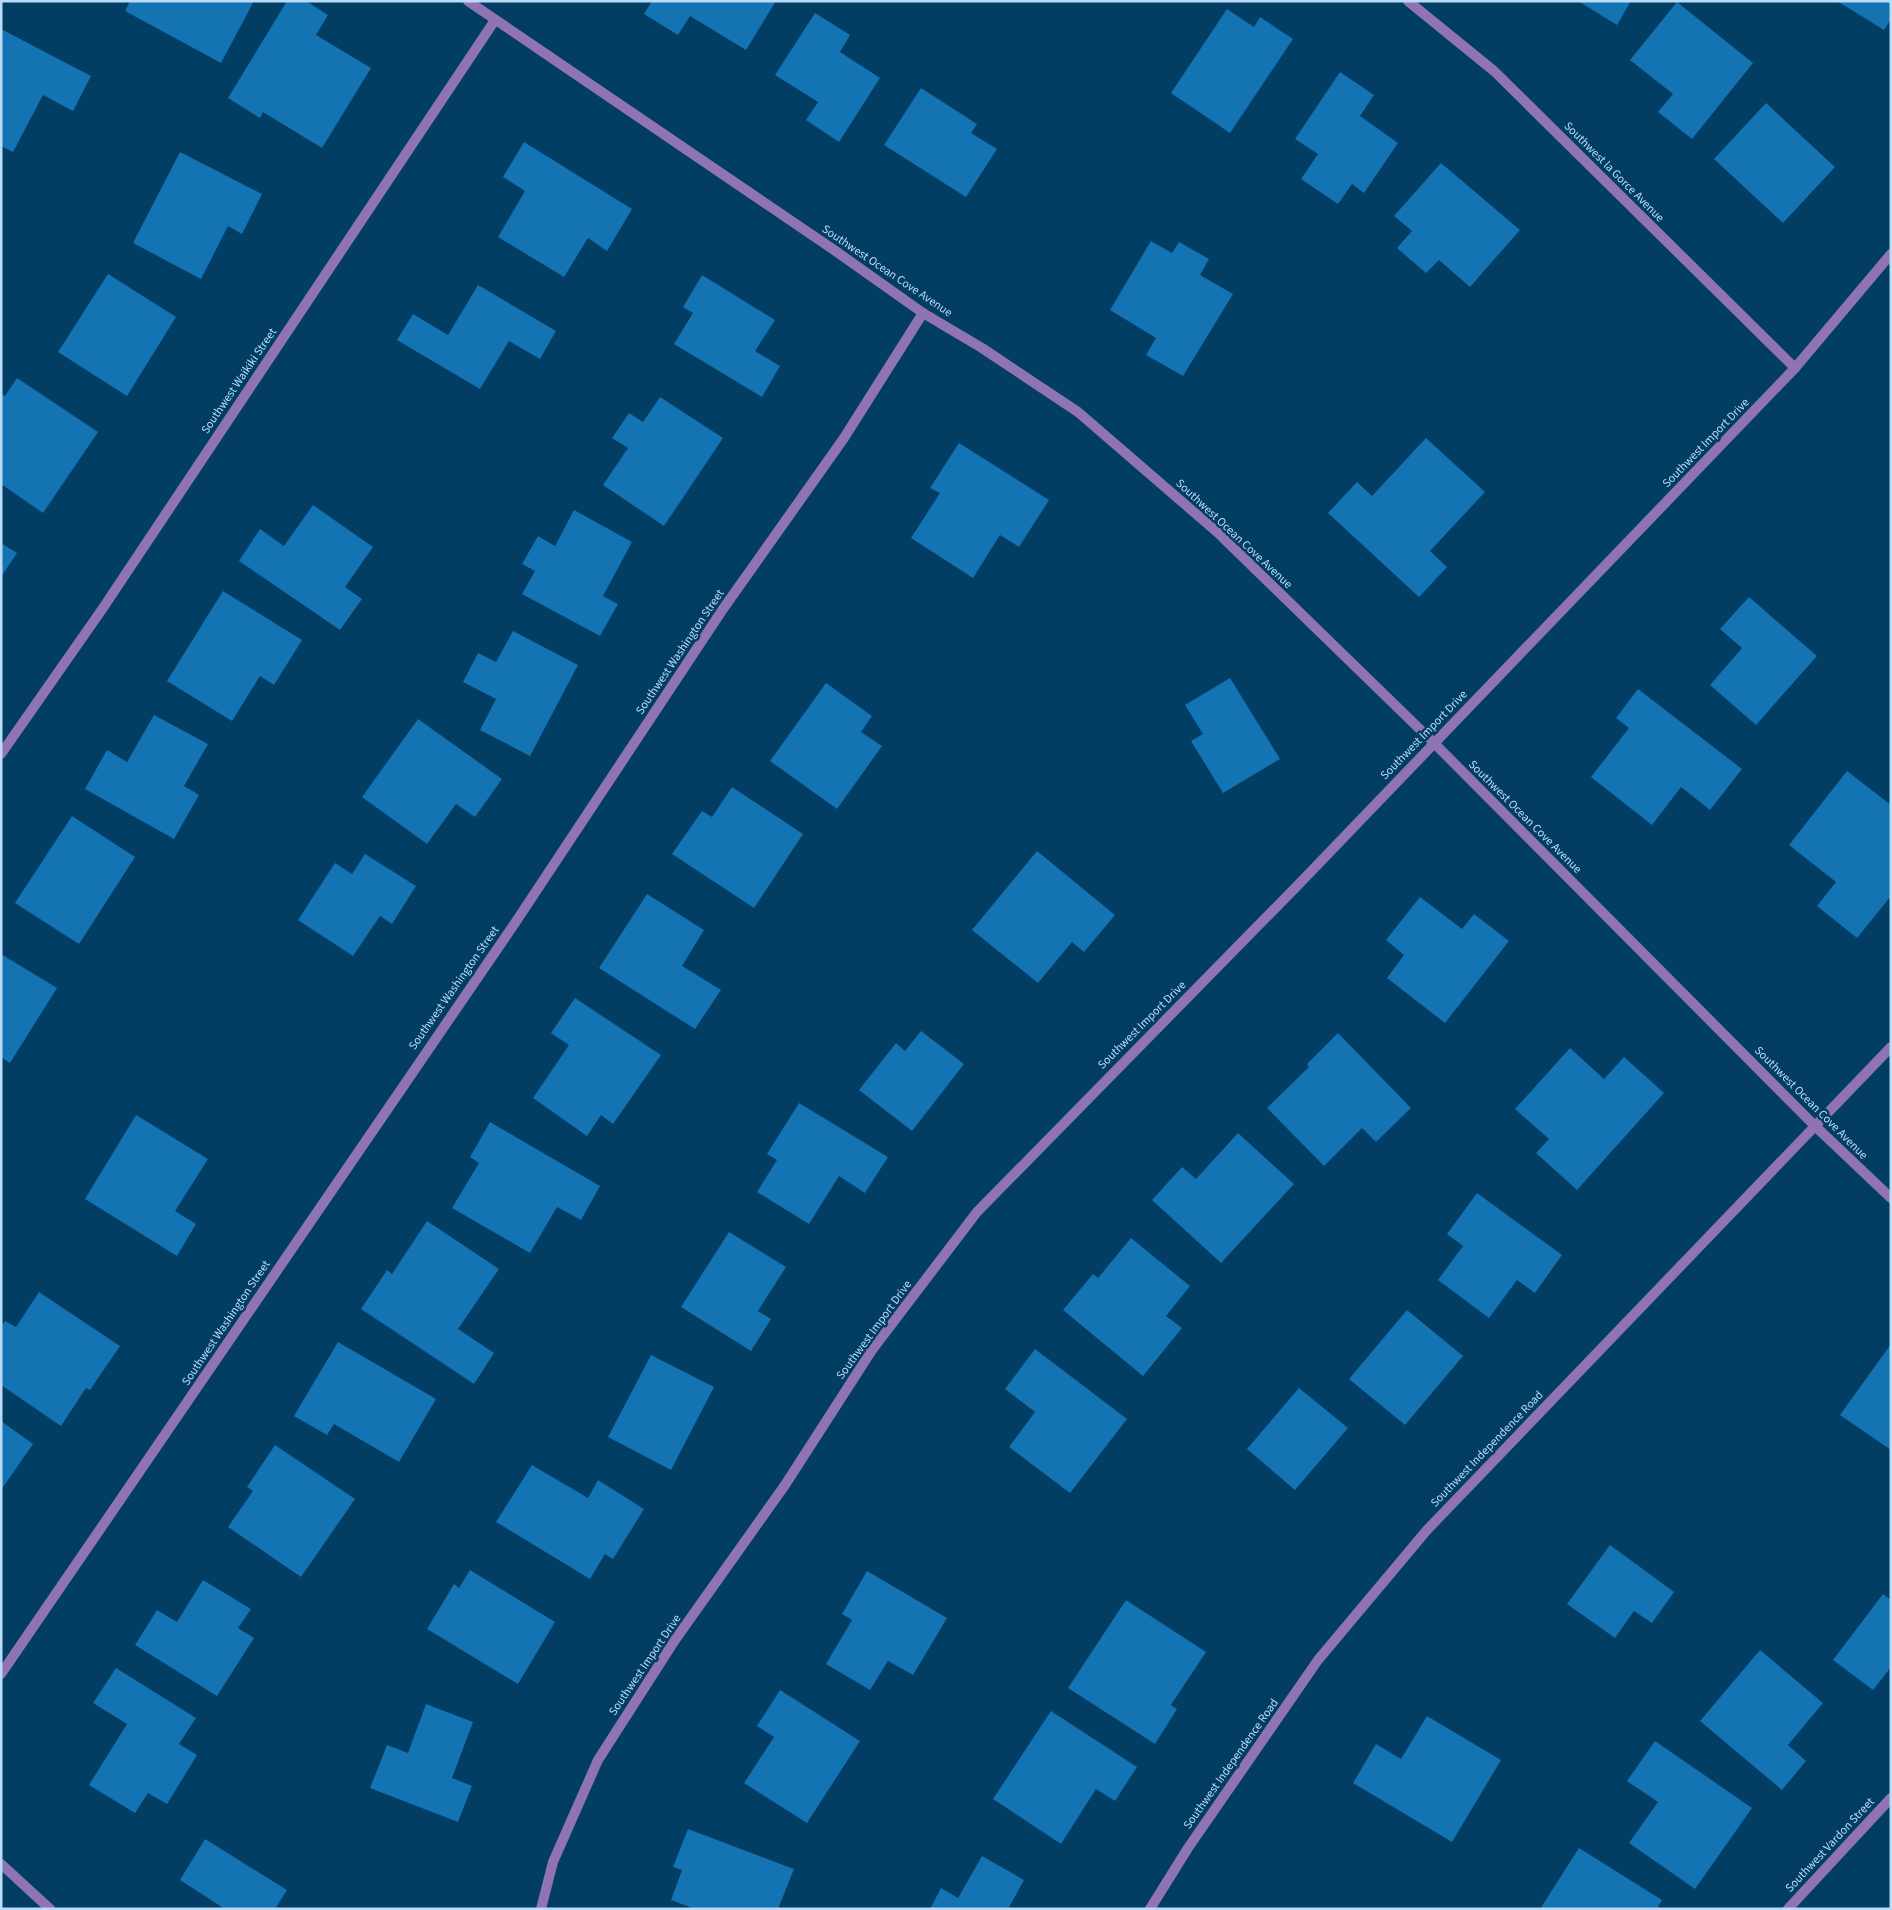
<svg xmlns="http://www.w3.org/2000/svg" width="1892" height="1910" font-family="'Source Sans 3',sans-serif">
	<rect width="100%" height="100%" fill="#023d64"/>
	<g fill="#1473b2">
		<path d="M 130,1 L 254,1 L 221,63 L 125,11 Z"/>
		<path d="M 287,1 L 306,1 L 328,15 L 316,35 L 371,68 L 322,148 L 263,112 L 260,118 L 228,98 Z"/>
		<path d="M 652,1 L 776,1 L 746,50 L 690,16 L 678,35 L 644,14 Z"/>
		<path d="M 1578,1 L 1631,1 L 1617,25 Z"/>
		<path d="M 1837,1 L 1891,1 L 1891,19 L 1884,30 Z"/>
		<path d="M 1677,2 L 1753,63 L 1692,139 L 1658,112 L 1673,94 L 1630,60 Z"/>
		<path d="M 1227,9 L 1254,27 L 1260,17 L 1293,39 L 1230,133 L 1171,93 Z"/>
		<path d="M 815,13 L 850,35 L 840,52 L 880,78 L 839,142 L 806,120 L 818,102 L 775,75 Z"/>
		<path d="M 1,29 L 91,76 L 73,111 L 43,95 L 13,152 L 1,146 Z"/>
		<path d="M 1340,72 L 1374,95 L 1360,116 L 1398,143 L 1364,193 L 1352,184 L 1338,204 L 1301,179 L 1318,154 L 1295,139 Z"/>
		<path d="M 921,88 L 977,124 L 971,133 L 997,149 L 966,197 L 884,145 Z"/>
		<path d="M 1766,103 L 1835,167 L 1783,223 L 1714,159 Z"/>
		<path d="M 524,142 L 632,209 L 607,251 L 588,238 L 564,277 L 498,237 L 525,191 L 503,177 Z"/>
		<path d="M 180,152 L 262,194 L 242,234 L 228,226 L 201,279 L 133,243 Z"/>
		<path d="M 1441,163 L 1520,230 L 1470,287 L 1439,260 L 1426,273 L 1397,248 L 1412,231 L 1394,216 Z"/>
		<path d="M 1151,241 L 1172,253 L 1179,242 L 1209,259 L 1200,275 L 1233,294 L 1183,376 L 1146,355 L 1156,338 L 1110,310 Z"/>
		<path d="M 108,274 L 176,317 L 127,396 L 58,352 Z"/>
		<path d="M 702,275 L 775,320 L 755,351 L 780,366 L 762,397 L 674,344 L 693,313 L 683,307 Z"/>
		<path d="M 478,285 L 556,331 L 540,359 L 509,341 L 480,389 L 397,340 L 413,314 L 448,335 Z"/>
		<path d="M 17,378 L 98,432 L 43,513 L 1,484 L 1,394 L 5,396 Z"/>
		<path d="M 660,397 L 723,438 L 664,526 L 603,485 L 628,448 L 612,438 L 629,413 L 643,422 Z"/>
		<path d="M 1426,438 L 1485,492 L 1430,551 L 1447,567 L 1419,597 L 1328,513 L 1357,482 L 1372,496 Z"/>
		<path d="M 959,443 L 1049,500 L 1019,547 L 1000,535 L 973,578 L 911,538 L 940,493 L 930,488 Z"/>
		<path d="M 313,505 L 373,547 L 345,587 L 362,599 L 340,630 L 239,561 L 260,529 L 284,546 Z"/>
		<path d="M 574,510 L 632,542 L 603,596 L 618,604 L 600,636 L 522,594 L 535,571 L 522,564 L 538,536 L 555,546 Z"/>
		<path d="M 1,543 L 17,553 L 1,577 Z"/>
		<path d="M 223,591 L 302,640 L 274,685 L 260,676 L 232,721 L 167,681 Z"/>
		<path d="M 1749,597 L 1817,656 L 1756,725 L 1710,685 L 1742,648 L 1720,629 Z"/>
		<path d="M 513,631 L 578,665 L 530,756 L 480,730 L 496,699 L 463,682 L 478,653 L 496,662 Z"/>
		<path d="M 1230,678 L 1280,759 L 1223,793 L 1191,741 L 1203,734 L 1185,705 Z"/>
		<path d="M 826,683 L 872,716 L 861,732 L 882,746 L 837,809 L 770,761 Z"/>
		<path d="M 1638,689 L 1742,769 L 1710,810 L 1681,787 L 1652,825 L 1591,777 L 1629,728 L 1616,718 Z"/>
		<path d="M 154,715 L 208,744 L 184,786 L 199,795 L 174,839 L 85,789 L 107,750 L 127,762 Z"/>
		<path d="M 418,719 L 502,779 L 475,817 L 456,804 L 427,844 L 362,797 Z"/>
		<path d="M 1847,771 L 1891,805 L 1891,896 L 1857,938 L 1817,906 L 1836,882 L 1789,845 Z"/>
		<path d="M 732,787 L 803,834 L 754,908 L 672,854 L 702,811 L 712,817 Z"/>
		<path d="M 72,816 L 135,857 L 79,944 L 15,903 Z"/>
		<path d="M 1037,851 L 1115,915 L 1084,952 L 1072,942 L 1038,983 L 972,930 Z"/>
		<path d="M 365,854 L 416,886 L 392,924 L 380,916 L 353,956 L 298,920 L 335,863 L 352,874 Z"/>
		<path d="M 647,894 L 704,930 L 682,966 L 721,990 L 695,1029 L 599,968 Z"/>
		<path d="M 1420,897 L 1462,929 L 1474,914 L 1509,941 L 1445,1023 L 1387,978 L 1404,955 L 1386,940 Z"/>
		<path d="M 1,954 L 57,988 L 10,1063 L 1,1057 Z"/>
		<path d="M 575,998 L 661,1055 L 613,1124 L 601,1115 L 587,1136 L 533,1098 L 569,1045 L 551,1033 Z"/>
		<path d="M 921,1031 L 964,1064 L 912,1131 L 859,1090 L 896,1043 L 905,1051 Z"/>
		<path d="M 1338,1033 L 1411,1108 L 1376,1142 L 1362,1128 L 1324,1166 L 1267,1108 L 1309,1067 L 1307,1064 Z"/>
		<path d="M 1570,1048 L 1604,1079 L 1624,1057 L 1664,1093 L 1577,1190 L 1536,1153 L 1549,1139 L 1515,1109 Z"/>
		<path d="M 799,1103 L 888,1157 L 865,1193 L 839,1176 L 809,1224 L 757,1192 L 777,1160 L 767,1154 Z"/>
		<path d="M 136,1115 L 208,1159 L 175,1211 L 196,1224 L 177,1256 L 85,1199 Z"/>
		<path d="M 490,1122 L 600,1186 L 581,1220 L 557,1207 L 530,1253 L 452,1208 L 479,1163 L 470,1157 Z"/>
		<path d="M 1238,1133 L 1294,1184 L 1221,1263 L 1152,1200 L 1182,1167 L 1196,1179 Z"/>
		<path d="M 1477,1193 L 1562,1255 L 1535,1293 L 1517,1280 L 1489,1318 L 1438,1280 L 1463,1246 L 1447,1234 Z"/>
		<path d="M 427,1221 L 499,1269 L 458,1329 L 494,1353 L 474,1384 L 361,1309 L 387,1270 L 392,1274 Z"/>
		<path d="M 729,1232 L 786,1267 L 758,1311 L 771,1319 L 751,1351 L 681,1307 Z"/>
		<path d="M 1131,1238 L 1190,1286 L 1166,1316 L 1182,1328 L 1143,1376 L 1063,1310 L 1093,1274 L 1098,1278 Z"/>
		<path d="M 39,1292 L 120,1346 L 90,1390 L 86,1388 L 61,1426 L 1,1385 L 1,1327 L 5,1321 L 16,1327 Z"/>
		<path d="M 1407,1310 L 1463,1356 L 1405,1425 L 1349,1379 Z"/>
		<path d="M 338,1342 L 436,1399 L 399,1462 L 334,1424 L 327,1435 L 294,1416 Z"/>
		<path d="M 1891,1344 L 1891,1450 L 1840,1415 Z"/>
		<path d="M 1035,1349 L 1127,1419 L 1070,1493 L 1009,1447 L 1035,1412 L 1005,1389 Z"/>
		<path d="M 651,1355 L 714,1387 L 671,1470 L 608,1437 Z"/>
		<path d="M 1299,1388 L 1348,1428 L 1295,1490 L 1247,1449 Z"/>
		<path d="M 1,1421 L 33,1444 L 1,1490 Z"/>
		<path d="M 275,1445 L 355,1499 L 301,1577 L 228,1527 L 253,1491 L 247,1487 Z"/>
		<path d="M 532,1465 L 588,1498 L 598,1480 L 644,1509 L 613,1559 L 605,1554 L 590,1579 L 496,1522 Z"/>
		<path d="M 1610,1545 L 1674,1592 L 1652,1623 L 1634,1611 L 1615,1638 L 1567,1604 Z"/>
		<path d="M 470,1570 L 555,1622 L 518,1684 L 427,1629 L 454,1584 L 459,1588 Z"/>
		<path d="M 867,1571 L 947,1618 L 913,1675 L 888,1661 L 870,1690 L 826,1664 L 852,1620 L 842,1614 Z"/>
		<path d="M 203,1580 L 251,1609 L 238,1628 L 254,1638 L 217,1696 L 135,1645 L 157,1610 L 177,1622 Z"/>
		<path d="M 1883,1594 L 1891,1600 L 1891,1667 L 1873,1690 L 1833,1660 Z"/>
		<path d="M 1126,1600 L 1206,1652 L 1171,1705 L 1177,1709 L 1155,1744 L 1068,1688 Z"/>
		<path d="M 1760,1650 L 1823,1703 L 1788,1745 L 1806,1761 L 1782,1790 L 1700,1721 Z"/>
		<path d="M 116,1668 L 196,1718 L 179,1744 L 197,1755 L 167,1804 L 148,1793 L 135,1813 L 89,1785 L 127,1724 L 93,1703 Z"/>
		<path d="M 780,1690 L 860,1741 L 807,1823 L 744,1783 L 774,1737 L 757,1726 Z"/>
		<path d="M 426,1704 L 473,1722 L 452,1778 L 472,1786 L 458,1822 L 370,1788 L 387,1745 L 408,1753 Z"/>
		<path d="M 1051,1711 L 1137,1767 L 1115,1801 L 1096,1789 L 1061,1844 L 993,1799 Z"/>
		<path d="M 1427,1716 L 1501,1760 L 1452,1842 L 1353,1783 L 1376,1744 L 1401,1759 Z"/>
		<path d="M 1655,1741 L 1752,1808 L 1695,1889 L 1629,1843 L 1658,1802 L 1627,1781 Z"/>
		<path d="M 688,1829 L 794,1869 L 778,1909 L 695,1909 L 671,1900 L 682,1870 L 673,1867 Z"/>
		<path d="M 205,1839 L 287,1890 L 275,1909 L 225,1909 L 180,1880 Z"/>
		<path d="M 1579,1848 L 1662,1900 L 1657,1909 L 1540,1909 Z"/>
		<path d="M 982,1856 L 1024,1880 L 1008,1909 L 930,1909 L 941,1888 L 958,1898 Z"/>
	</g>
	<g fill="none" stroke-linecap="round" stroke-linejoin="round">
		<g stroke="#9073b2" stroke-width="10">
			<path d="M 468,1 L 837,252 L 923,313 L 982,348 L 1078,412 L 1217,532 L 1433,742 L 1814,1125 L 1891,1198"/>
			<path d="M 1408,1 L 1494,71 L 1795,368"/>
			<path d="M 1,754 L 103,608 L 495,20"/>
			<path d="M 1,1674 L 515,923 L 723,609 L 844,438 L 923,313"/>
			<path d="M 1,1864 L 50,1909"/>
			<path d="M 1150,1909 L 1188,1848 L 1318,1660 L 1427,1530 L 1891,1047"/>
			<path d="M 1788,1909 L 1891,1798"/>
		</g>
		<path stroke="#9073b2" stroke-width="10" d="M 541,1909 L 553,1862 L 598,1760 L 675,1640 L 785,1485 L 872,1350 L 977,1212 L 1298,885 L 1795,368 L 1891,254"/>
	</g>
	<g text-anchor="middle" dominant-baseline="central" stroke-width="5" stroke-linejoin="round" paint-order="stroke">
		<g font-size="12" fill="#badcf9" stroke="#023d64">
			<text transform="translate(1614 172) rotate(45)">Southwest la Gorce Avenue</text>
			<text transform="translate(887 271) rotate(34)">Southwest Ocean Cove Avenue</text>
			<text transform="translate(239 381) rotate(-56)">Southwest Waikiki Street</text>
			<text transform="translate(1706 443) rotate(-46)">Southwest Import Drive</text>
			<text transform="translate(1234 534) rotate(43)">Southwest Ocean Cove Avenue</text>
			<text transform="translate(680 652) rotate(-56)">Southwest Washington Street</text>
			<text transform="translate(1424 735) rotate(-46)">Southwest Import Drive</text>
			<text transform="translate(1525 817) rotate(45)">Southwest Ocean Cove Avenue</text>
			<text transform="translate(454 988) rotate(-55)">Southwest Washington Street</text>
			<text transform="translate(1142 1025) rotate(-45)">Southwest Import Drive</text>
			<text transform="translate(1811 1103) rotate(45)">Southwest Ocean Cove Avenue</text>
			<text transform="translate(226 1323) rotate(-56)">Southwest Washington Street</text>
			<text transform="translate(874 1330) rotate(-54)">Southwest Import Drive</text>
			<text transform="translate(1487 1449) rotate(-46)">Southwest Independence Road</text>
			<text transform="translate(645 1665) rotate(-56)">Southwest Import Drive</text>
			<text transform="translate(1231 1764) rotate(-55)">Southwest Independence Road</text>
			<text transform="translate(1830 1845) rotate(-47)">Southwest Vardon Street</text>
		</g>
	</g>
	<rect width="1892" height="1910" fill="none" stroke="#badcf9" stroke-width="5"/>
</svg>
